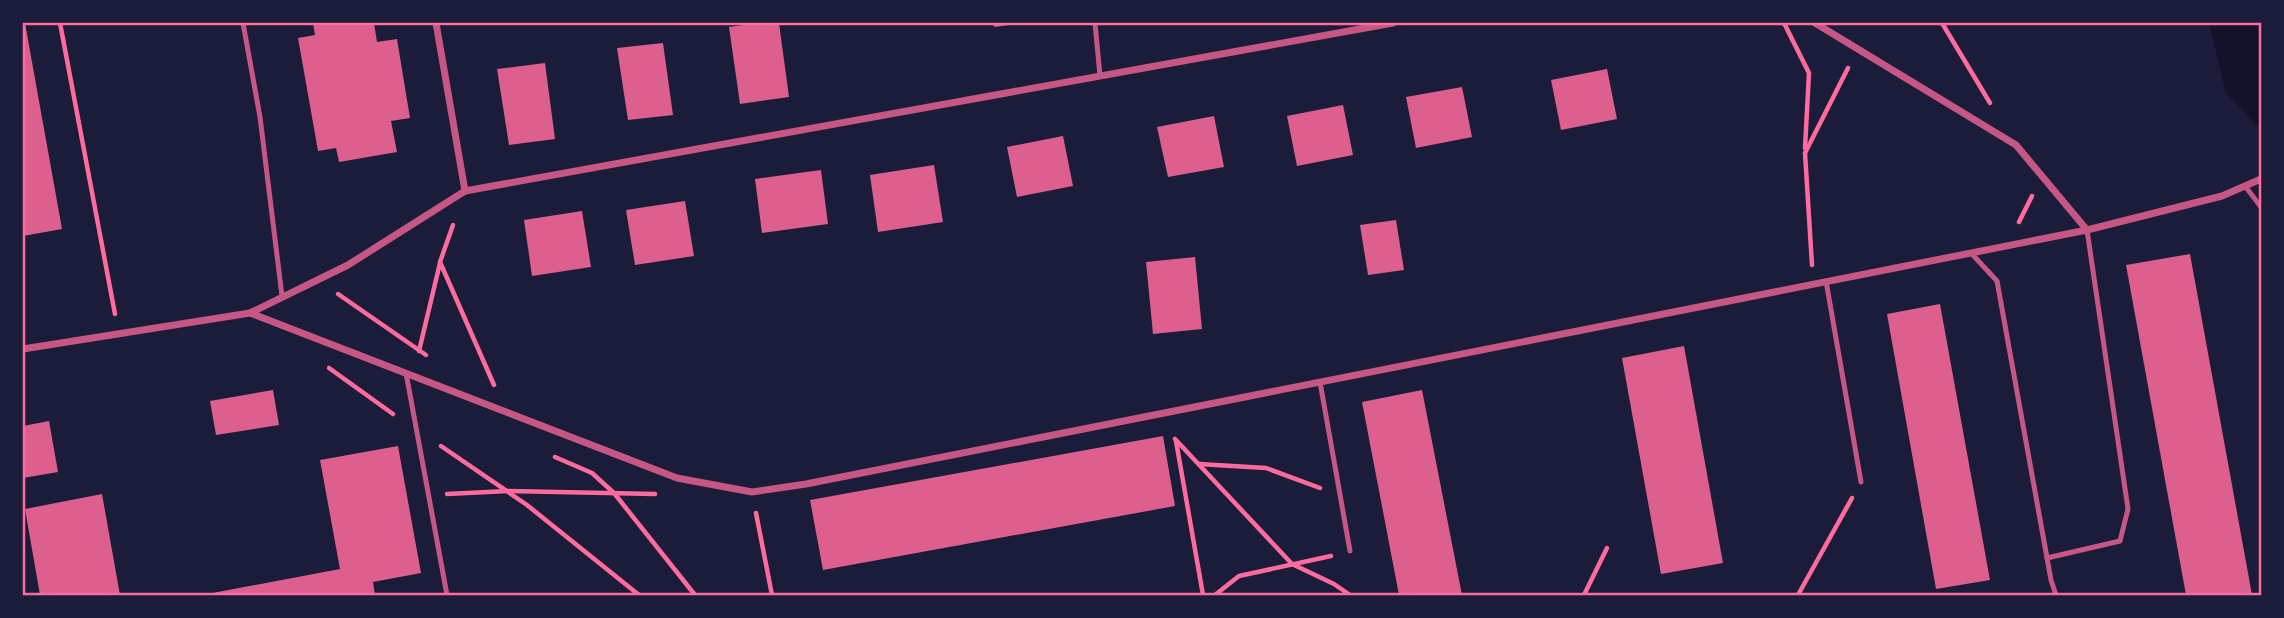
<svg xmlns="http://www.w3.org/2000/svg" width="2284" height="618" font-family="Bitter,serif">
	<rect width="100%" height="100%" fill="#1b1b3a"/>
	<path fill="#12122b" d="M 2209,23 L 2261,23 L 2261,130 L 2226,93 Z"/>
	<g fill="#dd5f8e">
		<path d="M 23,23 L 25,23 L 62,229 L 23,236 Z"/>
		<path d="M 313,23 L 374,23 L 377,42 L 397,39 L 410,118 L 391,121 L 397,152 L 339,162 L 336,148 L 318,151 L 298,38 L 315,35 Z"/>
		<path d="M 758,23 L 779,23 L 789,97 L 740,104 L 729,27 Z"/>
		<path d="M 994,23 L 1016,23 L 1016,24 L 994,27 Z"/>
		<path d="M 663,43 L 673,115 L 628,120 L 617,48 Z"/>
		<path d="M 545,63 L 555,139 L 509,145 L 497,69 Z"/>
		<path d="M 1607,69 L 1617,119 L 1561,130 L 1551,80 Z"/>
		<path d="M 1462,87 L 1472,137 L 1416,148 L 1406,97 Z"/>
		<path d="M 1343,105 L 1353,155 L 1297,166 L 1287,116 Z"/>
		<path d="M 1214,116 L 1224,167 L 1168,177 L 1157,127 Z"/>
		<path d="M 1063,136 L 1073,186 L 1017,197 L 1007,147 Z"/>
		<path d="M 934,165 L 943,222 L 878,232 L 870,175 Z"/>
		<path d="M 821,170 L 828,224 L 762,233 L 755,179 Z"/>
		<path d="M 685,201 L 694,256 L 635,265 L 626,210 Z"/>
		<path d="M 582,211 L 591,267 L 532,276 L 524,220 Z"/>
		<path d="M 1396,220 L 1404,270 L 1368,275 L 1360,225 Z"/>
		<path d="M 2190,254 L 2252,595 L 2186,595 L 2126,265 Z"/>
		<path d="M 1195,257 L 1202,329 L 1153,334 L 1146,262 Z"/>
		<path d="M 1940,304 L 1990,580 L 1936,589 L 1887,314 Z"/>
		<path d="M 1684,346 L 1723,563 L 1661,574 L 1622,358 Z"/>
		<path d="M 273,390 L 279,425 L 216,435 L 210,401 Z"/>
		<path d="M 1422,390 L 1462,595 L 1399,595 L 1362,402 Z"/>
		<path d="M 49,421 L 58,472 L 23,478 L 23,426 Z"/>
		<path d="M 1163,436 L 1175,506 L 823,570 L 810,500 Z"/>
		<path d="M 398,446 L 421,573 L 373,582 L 375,595 L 202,595 L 340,569 L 320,460 Z"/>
		<path d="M 102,494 L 120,595 L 40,595 L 25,509 Z"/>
	</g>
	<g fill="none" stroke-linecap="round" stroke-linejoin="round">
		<g stroke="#ff6b9d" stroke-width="4.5">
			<path d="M 60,23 L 115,314"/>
			<path d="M 1784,23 L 1809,73 L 1805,148"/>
			<path d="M 1942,23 L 1990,103"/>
			<path d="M 2019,222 L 2032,196"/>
			<path d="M 453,225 L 440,262 L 494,385"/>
			<path d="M 1812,265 L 1805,153 L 1848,68"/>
			<path d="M 338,294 L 426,355"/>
			<path d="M 419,351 L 440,263"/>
			<path d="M 329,368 L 393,414"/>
			<path d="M 1175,439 L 1292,564 L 1334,584 L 1350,595"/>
			<path d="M 1176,441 L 1203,595"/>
			<path d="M 441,446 L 527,505 L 639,595"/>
			<path d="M 555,457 L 592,473 L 614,493 L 695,595"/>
			<path d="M 1199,464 L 1266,468 L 1320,488"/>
			<path d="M 447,494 L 508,491 L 655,494"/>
			<path d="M 756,513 L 772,595"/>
			<path d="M 1215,595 L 1239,576 L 1331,556"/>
			<path d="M 1584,595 L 1607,548"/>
			<path d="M 1798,595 L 1852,498"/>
		</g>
		<g stroke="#c65784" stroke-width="5">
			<path d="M 243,23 L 260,117 L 282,296"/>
			<path d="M 1095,23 L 1100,76"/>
			<path d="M 2245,186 L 2261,207"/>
			<path d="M 1971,253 L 1997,281 L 2051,580 L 2056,595"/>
			<path d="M 1826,281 L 1861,482"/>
			<path d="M 406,373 L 447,595"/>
			<path d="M 1320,382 L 1350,551"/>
			<path d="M 2047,558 L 2120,541 L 2128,509 L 2087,230"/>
		</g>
		<g stroke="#c65784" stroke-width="7">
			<path d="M 436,23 L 465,191"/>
			<path d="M 1815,23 L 2016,145 L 2087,230"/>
			<path d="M 250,313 L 677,478 L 752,492 L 806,484 L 2087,230 L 2222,196 L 2261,179"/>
			<path d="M 23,349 L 250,313 L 348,265 L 465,191 L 1393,23"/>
		</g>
	</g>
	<rect width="2284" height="618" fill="none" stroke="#1b1b3a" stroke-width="49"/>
	<rect x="24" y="24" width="2236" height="570" fill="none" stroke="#ff6b9d" stroke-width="2.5"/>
</svg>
